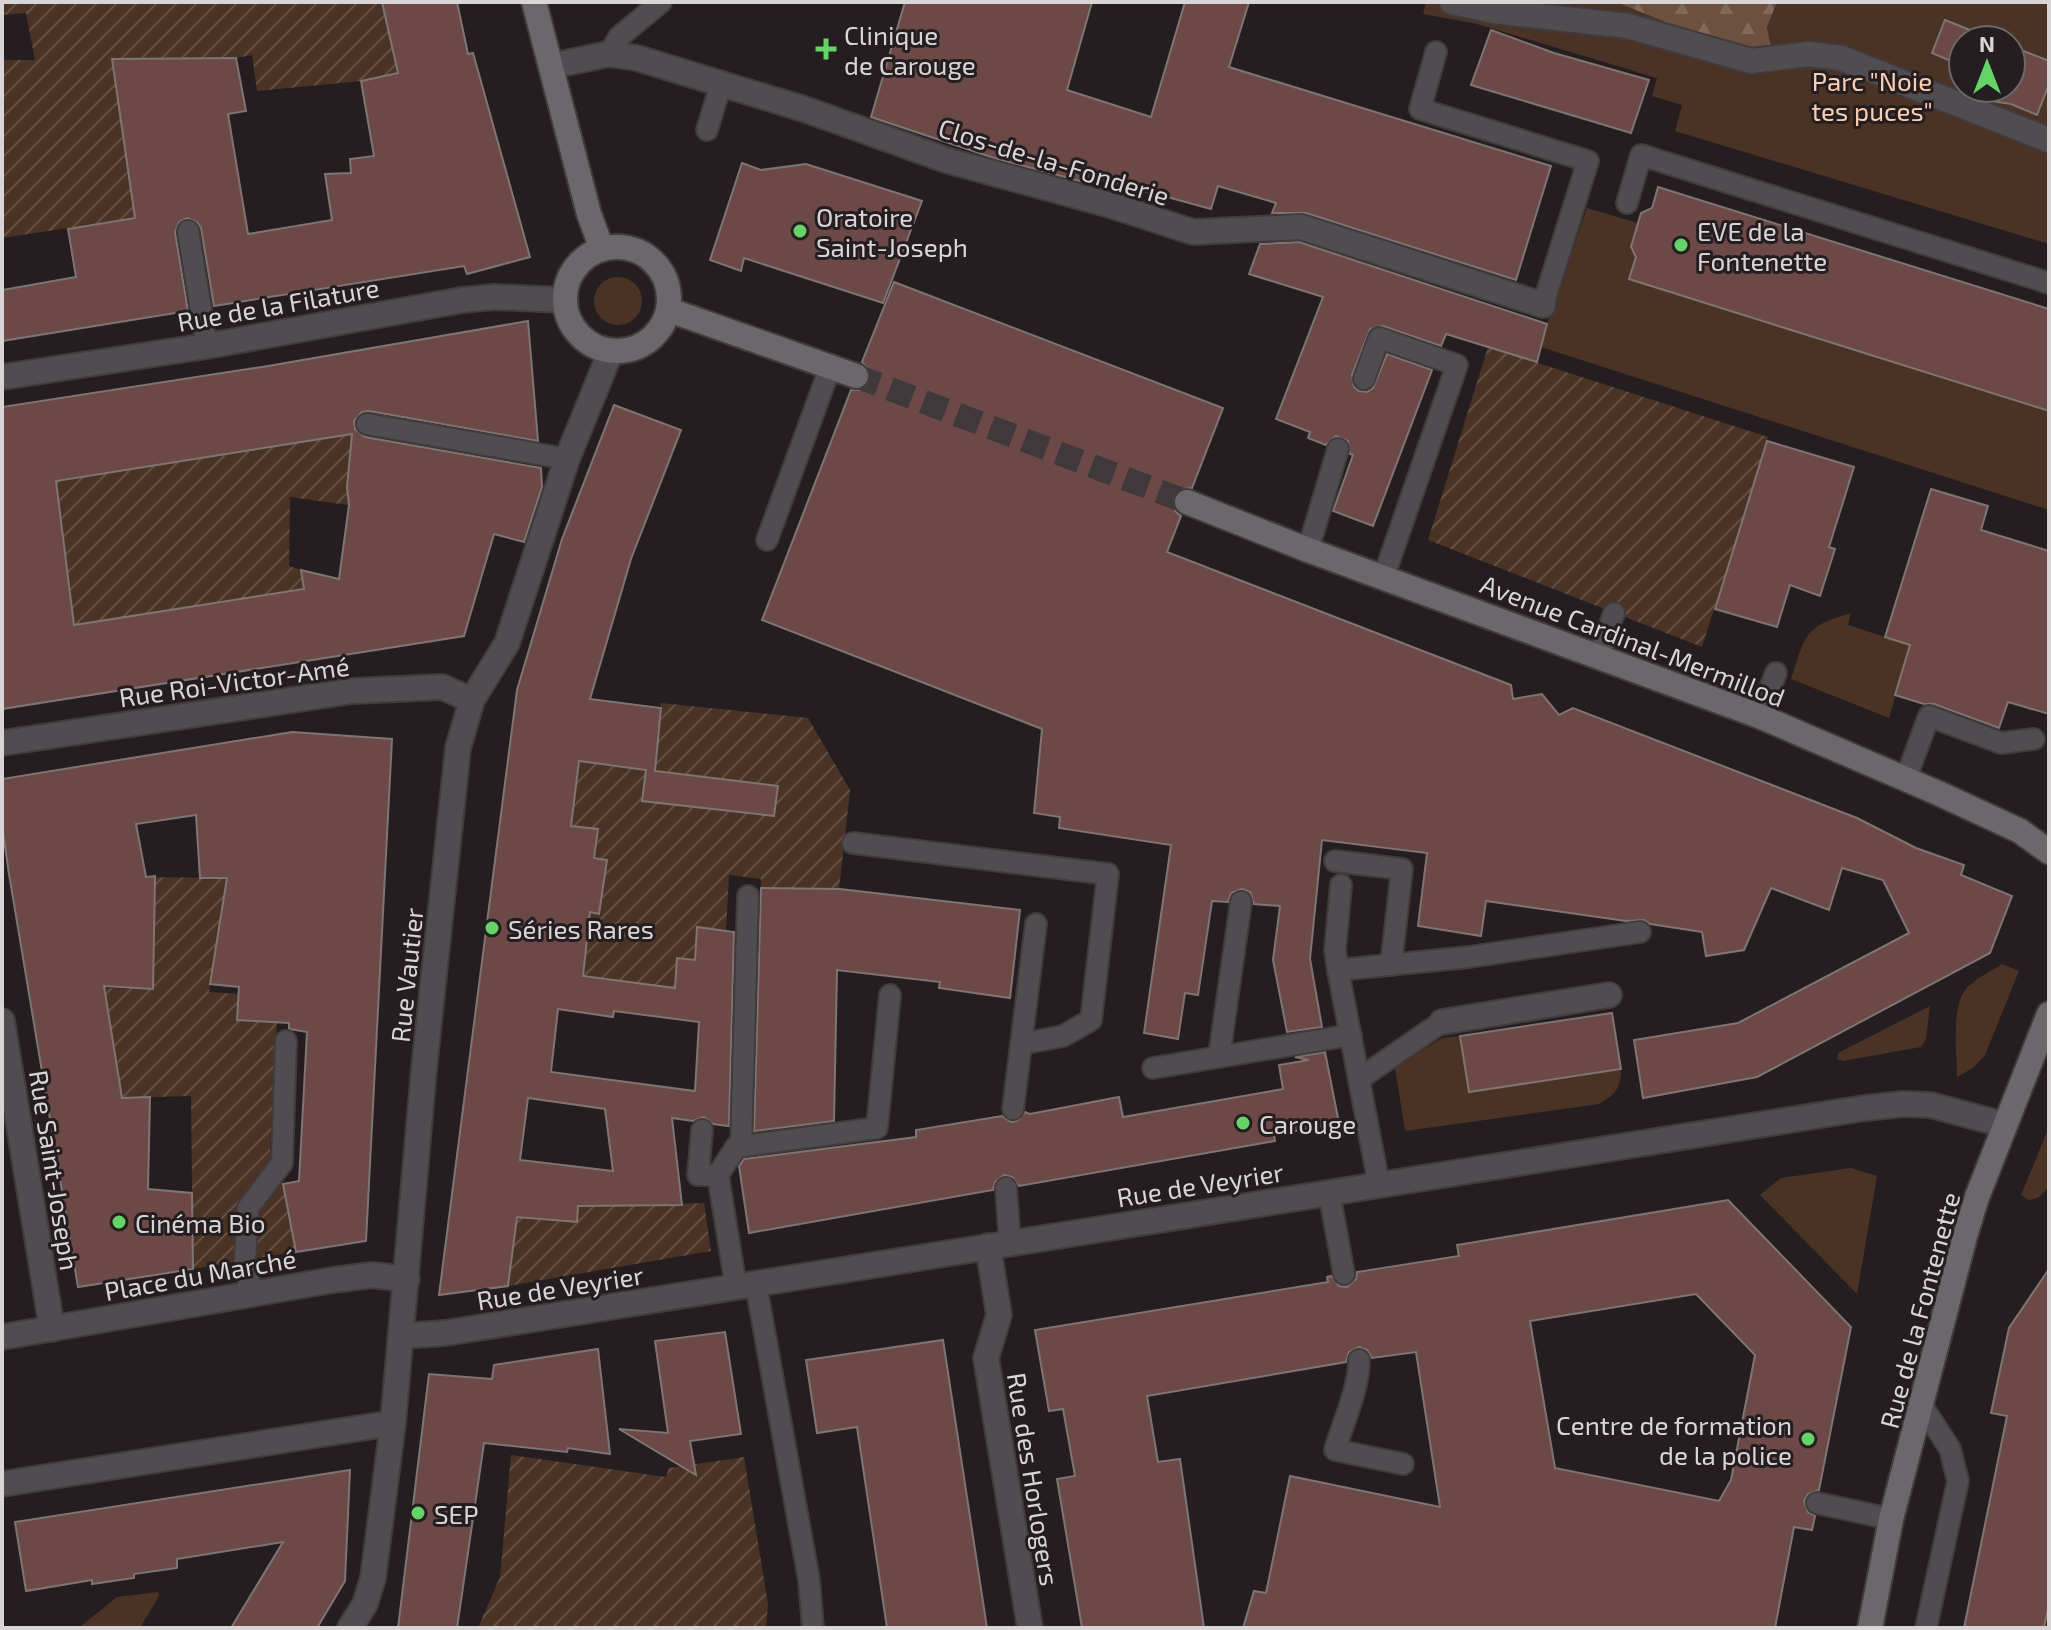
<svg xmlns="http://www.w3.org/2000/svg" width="2051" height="1630" font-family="'Exo 2',sans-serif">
	<defs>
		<pattern id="forest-firs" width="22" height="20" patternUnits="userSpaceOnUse" patternTransform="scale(2)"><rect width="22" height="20" fill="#6d513f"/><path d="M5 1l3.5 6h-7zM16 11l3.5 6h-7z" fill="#81695a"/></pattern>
		<pattern id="garden-furrows" width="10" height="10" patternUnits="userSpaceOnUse" patternTransform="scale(2)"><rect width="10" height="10" fill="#4a3324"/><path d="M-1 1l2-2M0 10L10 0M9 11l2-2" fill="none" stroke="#645043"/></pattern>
	</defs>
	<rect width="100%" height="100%" fill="#251e21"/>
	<g fill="#4a3324" fill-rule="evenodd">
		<path d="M 1426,2 L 1616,2 L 1675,26 L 1772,51 L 1767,27 L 1777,2 L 2049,2 L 2049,244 L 1675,131 L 1682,105 L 1652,96 L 1657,78 L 1477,24 L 1423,14 ZM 1963,40 L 2011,40 L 2011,88 L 1963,88 Z"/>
		<path d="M 1587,208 L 1638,223 L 1631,247 L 1636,257 L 1629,279 L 2049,411 L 2049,510 L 1541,347 L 1547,324 Z"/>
		<circle cx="618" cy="301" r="24"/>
		<path d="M 1851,613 L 1848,625 L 1910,645 L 1889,718 L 1791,679 C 1806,635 1803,627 1851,613 Z"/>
		<path d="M 2002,964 L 2019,971 L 1985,1055 L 1973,1068 L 1957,1077 C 1957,1054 1951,1009 1965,990 C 1974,979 1990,972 2002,964 Z"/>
		<path d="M 1930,1006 L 1926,1039 L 1921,1047 L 1843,1061 L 1837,1059 L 1838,1053 Z"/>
		<path d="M 1460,1036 L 1469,1092 L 1621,1069 C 1621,1088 1615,1095 1599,1104 L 1405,1131 L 1395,1068 L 1442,1038 Z"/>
		<path d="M 2049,1127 L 2049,1187 L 2038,1198 L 2029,1200 L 2021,1195 Z"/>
		<path d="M 1851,1168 L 1877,1176 L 1857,1294 L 1760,1195 L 1781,1178 Z"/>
		<path d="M 158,1592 L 159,1596 L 140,1628 L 81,1626 L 117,1597 Z"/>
	</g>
	<path fill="url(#forest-firs)" d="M 1616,2 L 1777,2 L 1767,27 L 1772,52 L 1764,54 L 1675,26 Z"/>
	<g fill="url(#garden-furrows)">
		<path d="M 2,2 L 382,2 L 397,72 L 424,117 L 386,76 L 361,81 L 257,91 L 252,55 L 236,58 L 112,59 L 135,218 L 2,238 L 2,60 L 35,60 L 26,13 L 2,15 Z"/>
		<path d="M 1488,347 L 1768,437 L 1702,647 L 1428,540 Z"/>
		<path d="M 353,433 L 348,505 L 290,497 L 289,566 L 301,570 L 304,589 L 70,626 L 2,593 L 56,481 Z"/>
		<path d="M 661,703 L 808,718 L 850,790 L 839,889 L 761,888 L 761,879 L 729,875 L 726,931 L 697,927 L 695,960 L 677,958 L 692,990 L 583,976 L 586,946 L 583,912 L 598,913 L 594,858 L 598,829 L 571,826 L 573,815 L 565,814 L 571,770 L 578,771 L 580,761 L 646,770 L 643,801 L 774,815 L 778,786 L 653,770 Z"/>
		<path d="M 146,877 L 227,878 L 209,992 L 238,994 L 237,1020 L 277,1019 L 270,1149 L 283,1184 L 295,1252 L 193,1269 L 191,1096 L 122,1098 L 104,988 L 153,989 Z"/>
		<path d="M 704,1203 L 711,1251 L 508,1286 L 518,1211 L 548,1220 L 576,1222 L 578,1206 Z"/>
		<path d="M 511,1455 L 666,1477 L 669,1468 L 744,1457 L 768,1604 L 766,1628 L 478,1628 L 500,1577 Z"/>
	</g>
	<g fill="#6c4946" stroke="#7e7573" stroke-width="2" fill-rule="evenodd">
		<path d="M 382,2 L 457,2 L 468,54 L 473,53 L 530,257 L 467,274 L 464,266 L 214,306 L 201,228 L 197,222 L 187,218 L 179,222 L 175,232 L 188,311 L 2,341 L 2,290 L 76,277 L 68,229 L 135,218 L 112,59 L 236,58 L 246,111 L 228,114 L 248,234 L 332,220 L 325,174 L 351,173 L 350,159 L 374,156 L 361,81 L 398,73 Z"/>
		<path d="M 905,2 L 1092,2 L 1067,90 L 1151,117 L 1185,2 L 1249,2 L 1229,67 L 1551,166 L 1516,280 L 1306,213 L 1272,213 L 1276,203 L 1218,186 L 1211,209 L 1094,177 L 1091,184 L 994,158 L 871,117 Z"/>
		<path d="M 1945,20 L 1995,40 L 1963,40 L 1963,83 L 1954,79 L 1960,65 L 1932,53 Z"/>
		<path d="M 1491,30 L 1554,53 L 1649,80 L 1631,133 L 1471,85 Z"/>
		<path d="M 2011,46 L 2049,61 L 2049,84 L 2037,115 L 2011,104 L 1992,101 L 1969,92 L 1966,88 L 2011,88 Z"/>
		<path d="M 742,163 L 761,170 L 806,164 L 922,201 L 883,303 L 744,258 L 741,271 L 710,260 Z"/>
		<path d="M 1658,187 L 2049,309 L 2049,411 L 1629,279 L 1636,257 L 1631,247 L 1641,213 L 1652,208 Z"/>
		<path d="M 1299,242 L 1547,324 L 1537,362 L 1446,334 L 1441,346 L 1383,326 L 1370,329 L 1352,375 L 1354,387 L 1359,391 L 1367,392 L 1373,388 L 1387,354 L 1432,370 L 1373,526 L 1333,511 L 1353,455 L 1350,454 L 1348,441 L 1336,436 L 1326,445 L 1308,438 L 1310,432 L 1276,419 L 1323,297 L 1249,274 L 1260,244 Z"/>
		<path d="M 894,282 L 1223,408 L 1192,488 L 1178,490 L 1173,497 L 1175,511 L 1181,516 L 1167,552 L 1511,685 L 1513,699 L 1542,694 L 1559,715 L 1573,708 L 1857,818 L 1916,848 L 1964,865 L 1961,875 L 2012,896 L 1990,953 L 1757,1077 L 1643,1098 L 1634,1040 L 1738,1023 L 1909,933 L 1883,880 L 1842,868 L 1829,910 L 1771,888 L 1744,950 L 1706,956 L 1702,932 L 1650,924 L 1644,920 L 1626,921 L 1486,901 L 1481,936 L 1418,926 L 1427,853 L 1322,840 L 1310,959 L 1322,1027 L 1287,1032 L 1273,960 L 1280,906 L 1254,904 L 1250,892 L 1242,889 L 1231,893 L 1228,902 L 1212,901 L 1198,995 L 1185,993 L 1178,1039 L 1144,1033 L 1171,845 L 1059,828 L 1060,817 L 1034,813 L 1042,729 L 762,620 L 851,390 L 860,390 L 870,382 L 870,372 L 862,362 Z"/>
		<path d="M 528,321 L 538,441 L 369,411 L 362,412 L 354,421 L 355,429 L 365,437 L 541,468 L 542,487 L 524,542 L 494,534 L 464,636 L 2,709 L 2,407 L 268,366 ZM 352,434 L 347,487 L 349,505 L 339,579 L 301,570 L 304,589 L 74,625 L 56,481 Z"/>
		<path d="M 614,405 L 681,430 L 631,559 L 590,699 L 661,708 L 655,771 L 778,786 L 774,816 L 642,801 L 646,770 L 579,761 L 571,826 L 598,829 L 594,858 L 607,860 L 599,914 L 590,912 L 583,976 L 675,988 L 677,958 L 695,960 L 697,927 L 734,932 L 729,1126 L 713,1124 L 704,1117 L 693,1121 L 672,1118 L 682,1205 L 578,1206 L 577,1222 L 517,1217 L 508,1286 L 439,1295 L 517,690 L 562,539 ZM 558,1009 L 613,1017 L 614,1011 L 699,1022 L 695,1091 L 551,1072 ZM 528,1098 L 605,1109 L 613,1171 L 520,1160 Z"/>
		<path d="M 1767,441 L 1854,467 L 1829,547 L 1835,549 L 1820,596 L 1790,585 L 1777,627 L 1715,609 Z"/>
		<path d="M 1931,489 L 1988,506 L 1981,530 L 2049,551 L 2049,714 L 2008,702 L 1999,728 L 1934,704 L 1924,704 L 1895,695 L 1910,645 L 1885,637 Z"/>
		<path d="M 292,732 L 392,739 L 366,1241 L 296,1252 L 283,1184 L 299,1181 L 307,1032 L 289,1029 L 289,1023 L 237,1020 L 239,987 L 210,984 L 227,878 L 200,878 L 196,815 L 136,824 L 146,877 L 155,876 L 153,989 L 104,986 L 122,1098 L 150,1097 L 148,1189 L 192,1193 L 193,1269 L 78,1287 L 9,874 L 2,825 L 2,779 Z"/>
		<path d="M 761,888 L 840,889 L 1020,910 L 1010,998 L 939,988 L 940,982 L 837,970 L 834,1121 L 754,1131 Z"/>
		<path d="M 1612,1013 L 1621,1069 L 1469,1092 L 1460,1036 Z"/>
		<path d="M 1325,1052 L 1339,1123 L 1274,1135 L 1275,1141 L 1019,1186 L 1012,1177 L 1004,1175 L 995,1182 L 993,1190 L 749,1233 L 739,1166 L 744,1159 L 916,1137 L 916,1130 L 1002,1116 L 1011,1122 L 1017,1121 L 1025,1112 L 1030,1114 L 1119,1097 L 1123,1117 L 1283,1089 L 1279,1065 L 1309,1060 L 1295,1057 Z"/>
		<path d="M 1728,1200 L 1851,1327 L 1819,1490 L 1808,1494 L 1804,1501 L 1808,1512 L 1815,1516 L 1812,1530 L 1794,1527 L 1775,1628 L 1243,1628 L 1254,1591 L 1266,1593 L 1290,1476 L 1440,1507 L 1416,1352 L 1372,1358 L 1367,1350 L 1359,1347 L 1349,1352 L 1346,1362 L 1147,1396 L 1158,1462 L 1180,1459 L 1204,1628 L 1082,1628 L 1057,1479 L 1075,1476 L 1063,1409 L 1049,1411 L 1035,1330 L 1328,1282 L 1327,1277 L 1331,1276 L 1339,1286 L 1347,1287 L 1356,1279 L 1357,1272 L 1459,1256 L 1457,1245 ZM 1696,1294 L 1755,1355 L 1731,1480 L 1719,1501 L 1555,1468 L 1530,1321 Z"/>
		<path d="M 2049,1269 L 2049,1605 L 2044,1628 L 1964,1628 L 2007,1416 L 1991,1413 L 2009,1328 Z"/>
		<path d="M 725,1332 L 741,1434 L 690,1441 L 696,1475 L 619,1429 L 668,1433 L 655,1341 Z"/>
		<path d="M 943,1340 L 987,1628 L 887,1628 L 857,1427 L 817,1433 L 806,1360 Z"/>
		<path d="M 598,1349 L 610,1454 L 568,1448 L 567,1452 L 484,1443 L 457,1628 L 398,1628 L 429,1374 L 492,1379 L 494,1365 Z"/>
		<path d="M 350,1470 L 345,1581 L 317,1628 L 231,1628 L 283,1542 L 177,1559 L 177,1568 L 134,1574 L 134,1578 L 92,1584 L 92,1580 L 26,1591 L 15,1522 Z"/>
	</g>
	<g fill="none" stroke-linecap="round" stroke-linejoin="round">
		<path stroke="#40393c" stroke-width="24" stroke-dasharray="24 12" stroke-linecap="butt" d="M 856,376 L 1187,502"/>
		<g stroke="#423b3e" stroke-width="24">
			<g id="lane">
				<path d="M 1436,52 L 1420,109 L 1588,161 L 1543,305"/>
				<path d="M 609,54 L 619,37 L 661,2"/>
				<path d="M 707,130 L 721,84"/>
				<path d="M 1627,203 L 1641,155 L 2049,283"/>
				<path d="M 188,231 L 207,346"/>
				<path d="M 1364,379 L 1379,338 L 1457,365 L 1384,576"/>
				<path d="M 367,424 L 567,459"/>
				<path d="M 767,540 L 831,365"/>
				<path d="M 1308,550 L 1338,449"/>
				<path d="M 1599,656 L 1614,613"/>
				<path d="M 1759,716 L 1776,673"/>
				<path d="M 1906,778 L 1929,716 L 2001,743 L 2034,739"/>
				<path d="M 853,843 L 1108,874 L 1091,1020 L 1063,1036 L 1021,1044"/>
				<path d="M 1335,861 L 1402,869 L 1391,965"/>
				<path d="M 1338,970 L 1335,950 L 1341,885"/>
				<path d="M 1219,1057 L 1241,902"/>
				<path d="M 1153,1068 L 1351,1035"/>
				<path d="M 1359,1079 L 1442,1022"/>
				<path d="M 1013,1109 L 1036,924"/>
				<path d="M 702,1130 L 698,1175 L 718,1175"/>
				<path d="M 741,1146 L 748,896"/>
				<path d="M 1379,1185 L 1338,970 L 1469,957 L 1640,932"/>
				<path d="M 1006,1188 L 1010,1243"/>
				<path d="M 1329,1192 L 1344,1274"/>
				<path d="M 756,1285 L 809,1580 L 813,1628"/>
				<path d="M 736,1287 L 718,1175 L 736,1147 L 877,1128 L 890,995"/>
				<path d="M 251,1294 L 245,1260 L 248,1208 L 282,1163 L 286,1041"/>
				<path d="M 1359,1360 C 1359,1389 1343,1422 1335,1450 L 1403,1464"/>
				<path d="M 1922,1406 L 1950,1449 L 1958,1481 L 1926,1628"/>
				<path d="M 1817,1503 L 1891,1519"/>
			</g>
		</g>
		<g stroke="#423b3e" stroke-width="28">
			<g id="street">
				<path d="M 1452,2 L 1494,11 L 1628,26 L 1751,61 L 1809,54 L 1841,58 L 2049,140"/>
				<path d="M 551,66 L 609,54 L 637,58 L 804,109 L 949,161 L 1110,205 L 1193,232 L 1301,227 L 1543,305"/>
				<path d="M 2,377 L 207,346 L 462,300 L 494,297 L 565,300"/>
				<path d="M 2,743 L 352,691 L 442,687 L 472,700"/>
				<path d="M 2,1021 L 52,1329"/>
				<path d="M 1442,1022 L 1609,995"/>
				<path d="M 988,1246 L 999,1315 L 986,1358 L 1030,1628"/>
				<path d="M 402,1336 L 445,1333 L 1865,1108 L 1903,1104 L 1931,1105 L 2005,1125"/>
				<path d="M 2,1337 L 333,1280 L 372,1275 L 407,1279"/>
				<path d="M 2,1484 L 393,1423"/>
				<path d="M 350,1628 L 365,1604 L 373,1578 L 393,1423 L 424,1069 L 458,748 L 472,700 L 507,643 L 567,459 L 611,351"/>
			</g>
		</g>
		<g stroke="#423b3e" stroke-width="28">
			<g id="secondary">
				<path d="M 534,2 L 589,214 L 602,249"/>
				<circle cx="617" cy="299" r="52"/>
				<path d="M 669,310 L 856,376"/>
				<path d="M 1187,502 L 1308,550 L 1759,716 L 1938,793 L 2020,831 L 2049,852"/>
				<path d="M 1870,1628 L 1891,1519 L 1965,1236 L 1977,1197 L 2049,1014"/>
			</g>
		</g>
		<use href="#lane" stroke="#504d50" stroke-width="20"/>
		<use href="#street" stroke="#504d50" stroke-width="24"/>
		<use href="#secondary" stroke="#6b676b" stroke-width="24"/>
	</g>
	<g fill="#64d468" stroke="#251e21" stroke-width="3">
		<path d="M822 37h8v8h8v8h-8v8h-8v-8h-8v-8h8z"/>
		<circle cx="800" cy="231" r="8"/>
		<circle cx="1681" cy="245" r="8"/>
		<circle cx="492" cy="928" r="8"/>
		<circle cx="1243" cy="1123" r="8"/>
		<circle cx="119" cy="1222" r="8"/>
		<circle cx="1808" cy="1439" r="8"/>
		<circle cx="418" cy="1513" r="8"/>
	</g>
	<g text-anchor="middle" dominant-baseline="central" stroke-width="6" stroke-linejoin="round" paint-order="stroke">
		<g font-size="26" fill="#d9d4d6" stroke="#251e21" text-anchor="start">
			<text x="844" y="34">Clinique<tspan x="844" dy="30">de Carouge</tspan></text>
			<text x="816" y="216">Oratoire<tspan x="816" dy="30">Saint-Joseph</tspan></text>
			<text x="1697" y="230">EVE de la<tspan x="1697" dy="30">Fontenette</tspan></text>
			<text x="508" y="928">Séries Rares</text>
			<text x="1259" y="1123">Carouge</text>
			<text x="135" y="1222">Cinéma Bio</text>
			<text x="1792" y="1424" text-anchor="end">Centre de formation<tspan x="1792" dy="30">de la police</tspan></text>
			<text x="434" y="1513">SEP</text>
		</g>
		<g font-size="26" fill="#f8cdb1" stroke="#251e21">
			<text x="1872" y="80">Parc "Noie<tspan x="1872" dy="30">tes puces"</tspan></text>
		</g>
		<g font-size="26" fill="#d9d4d6" stroke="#251e21">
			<text transform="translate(1054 161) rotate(17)">Clos-de-la-Fonderie</text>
			<text transform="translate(278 304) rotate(-10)">Rue de la Filature</text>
			<text transform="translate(1633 640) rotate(21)">Avenue Cardinal-Mermillod</text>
			<text transform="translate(234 681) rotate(-8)">Rue Roi-Victor-Amé</text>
			<text transform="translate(406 975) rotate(-84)">Rue Vautier</text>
			<text transform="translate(55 1170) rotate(81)">Rue Saint-Joseph</text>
			<text transform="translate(1200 1184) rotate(-9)">Rue de Veyrier</text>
			<text transform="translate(200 1274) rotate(-10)">Place du Marché</text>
			<text transform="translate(560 1287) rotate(-9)">Rue de Veyrier</text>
			<text transform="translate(1919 1310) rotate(-75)">Rue de la Fontenette</text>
			<text transform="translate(1034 1479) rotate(81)">Rue des Horlogers</text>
		</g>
	</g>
	<rect width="2051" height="1630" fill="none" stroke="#d9d4d6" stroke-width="8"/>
	<g transform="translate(1987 64)"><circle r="38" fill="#251e21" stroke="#6d6769" stroke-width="2"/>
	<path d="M0-6L14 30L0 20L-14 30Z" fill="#64d468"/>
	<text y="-12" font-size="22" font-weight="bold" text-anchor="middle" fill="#d9d4d6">N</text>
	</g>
</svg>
